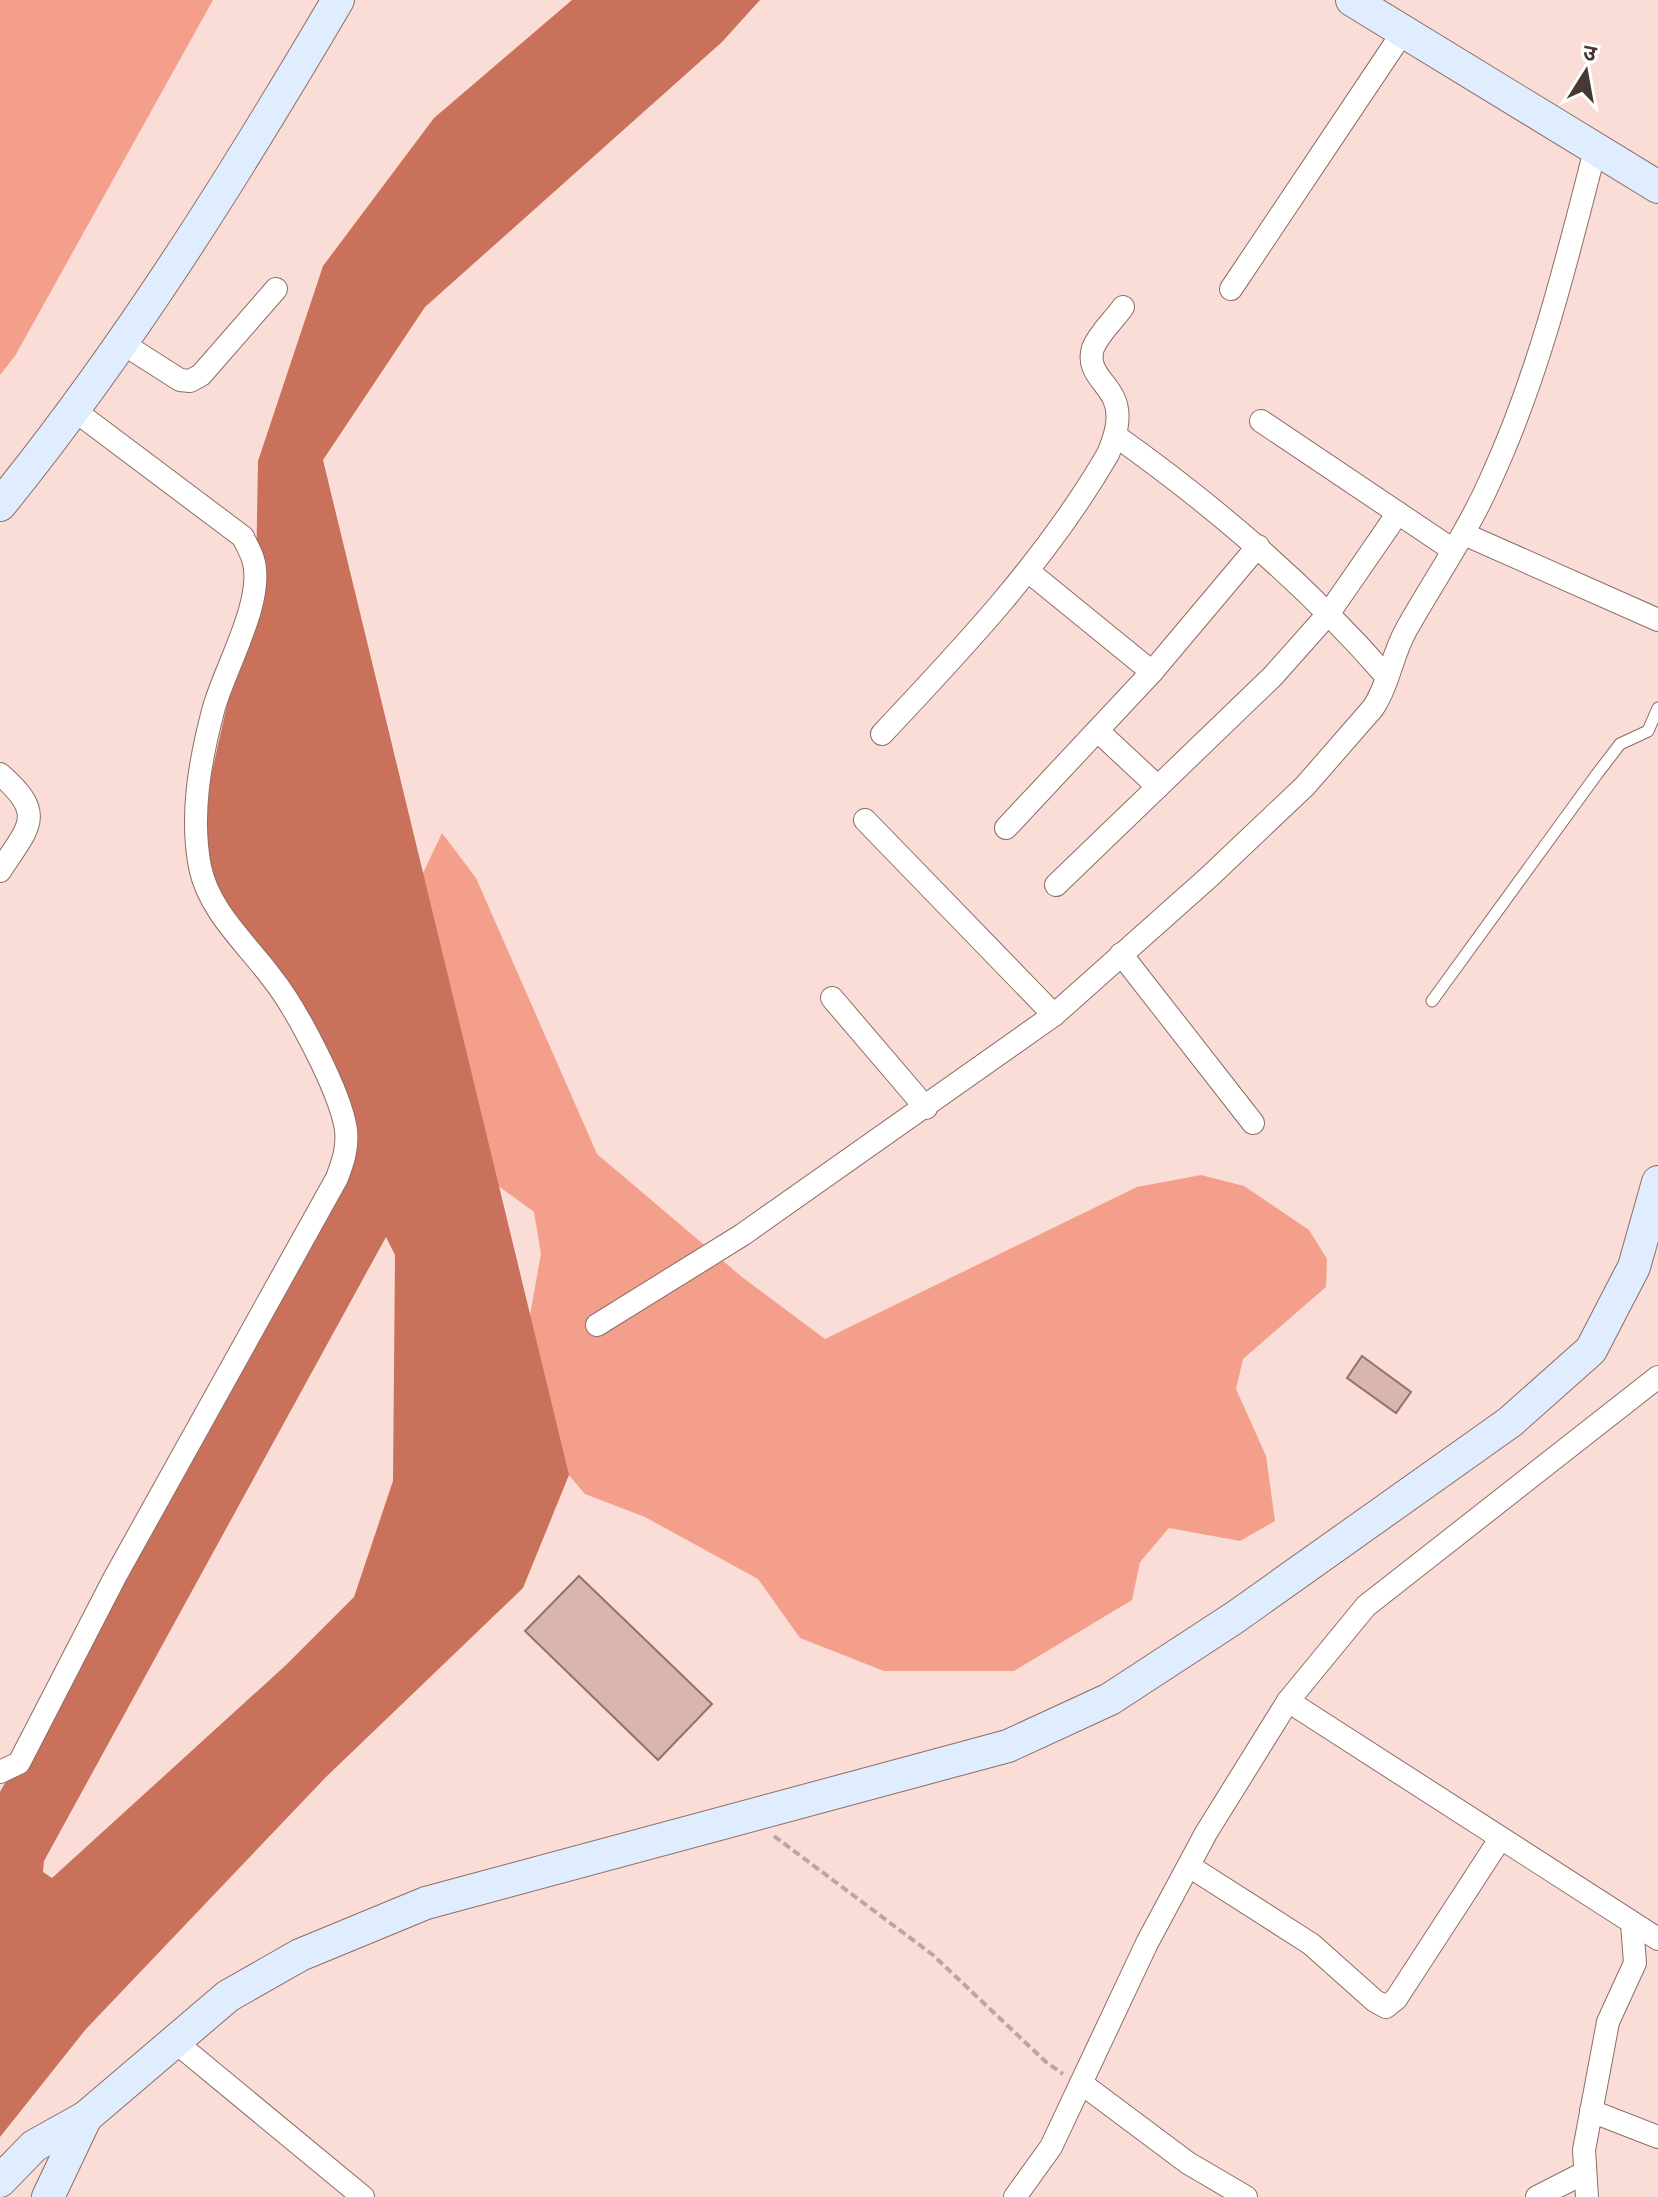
<svg xmlns="http://www.w3.org/2000/svg" width="1658" height="2197" font-family="Ubuntu,'Noto Sans Devanagari',sans-serif">
	<rect width="100%" height="100%" fill="#faddd6"/>
	<g fill="#f39f8b">
		<path d="M 0,0 L 213,0 L 15,356 L 0,375 Z"/>
		<path d="M 442,833 L 476,878 L 597,1154 L 742,1277 L 825,1339 L 1137,1187 L 1201,1175 L 1244,1186 L 1309,1230 L 1327,1259 L 1326,1287 L 1243,1359 L 1236,1389 L 1266,1456 L 1275,1521 L 1240,1541 L 1169,1528 L 1140,1562 L 1132,1600 L 1014,1671 L 884,1671 L 800,1638 L 758,1579 L 645,1517 L 585,1494 L 542,1444 L 524,1348 L 541,1254 L 534,1212 L 471,1166 L 414,892 Z"/>
	</g>
	<path fill="#ca715c" fill-rule="evenodd" d="M 572,0 L 760,0 L 722,42 L 425,307 L 323,460 L 569,1475 L 523,1588 L 326,1777 L 86,2029 L 0,2137 L 0,1792 L 355,1158 L 286,1003 L 202,888 L 207,794 L 256,576 L 258,461 L 323,266 L 434,118 ZM 386,1237 L 395,1255 L 393,1481 L 354,1597 L 286,1665 L 52,1878 L 43,1872 L 44,1861 Z"/>
	<g fill="#d8b5ad" stroke="#92726a" stroke-width="2">
		<path d="M 1362,1356 L 1411,1392 L 1396,1413 L 1347,1378 Z"/>
		<path d="M 579,1576 L 712,1704 L 658,1760 L 525,1631 Z"/>
	</g>
	<g fill="none" stroke-linecap="round" stroke-linejoin="round">
		<g stroke="#8d6d65" stroke-width="13">
			<path id="lane" d="M 1432,1001 L 1597,774 L 1620,744 L 1648,731 L 1658,708"/>
		</g>
		<g stroke="#8d6d65" stroke-width="24">
			<g id="street">
				<path d="M 1231,289 L 1405,29"/>
				<path d="M 122,343 L 180,380 L 190,381 L 201,375 L 276,289"/>
				<path d="M 1261,421 L 1453,550"/>
				<path d="M 1116,436 C 1216,507 1306,584 1387,677"/>
				<path d="M 1464,534 L 1658,620"/>
				<path d="M 1028,571 L 1152,672"/>
				<path d="M 1099,732 L 1158,787"/>
				<path d="M 882,734 C 965,646 1047,559 1108,454 C 1115,437 1122,417 1114,399 C 1106,381 1086,371 1093,348 C 1099,333 1114,320 1123,307"/>
				<path d="M 0,774 C 47,815 29,826 0,871"/>
				<path d="M 865,820 L 1054,1015"/>
				<path d="M 1006,828 L 1152,672 L 1258,546"/>
				<path d="M 1056,885 L 1273,676 L 1329,613 L 1398,513"/>
				<path d="M 1121,954 L 1253,1123"/>
				<path d="M 832,998 L 926,1108"/>
				<path d="M 597,1325 L 742,1235 L 1054,1015 L 1209,877 L 1305,786 L 1373,708 C 1389,684 1392,655 1406,630 C 1434,580 1467,533 1490,481 C 1539,375 1566,263 1595,150"/>
				<path d="M 1288,1701 L 1658,1939"/>
				<path d="M 0,1772 L 19,1763 L 115,1577 L 337,1178 C 343,1162 348,1148 346,1130 C 341,1093 296,1008 272,978 C 246,943 209,911 200,867 C 190,815 200,761 213,711 C 223,671 266,600 253,559 C 251,552 246,544 243,537 L 74,410"/>
				<path d="M 1189,1866 L 1311,1944 L 1375,2001 L 1386,2007 L 1396,1999 L 1500,1839"/>
				<path d="M 173,2040 L 363,2197"/>
				<path d="M 1081,2083 L 1188,2163 L 1246,2197"/>
				<path d="M 1591,2111 L 1658,2137"/>
				<path d="M 1015,2197 L 1051,2147 L 1147,1943 L 1206,1833 L 1288,1701 L 1366,1606 L 1658,1377"/>
				<path d="M 1537,2197 L 1584,2173"/>
				<path d="M 1587,2197 L 1584,2150 L 1608,2022 L 1635,1963 L 1632,1923"/>
			</g>
		</g>
		<g stroke="#8d6d65" stroke-width="34">
			<g id="secondary">
				<path d="M 1352,0 L 1658,187"/>
				<path d="M 0,505 C 128,347 235,175 338,0"/>
				<path d="M 0,2181 L 34,2146 L 86,2117 L 228,1996 L 300,1955 L 426,1903 L 1008,1746 L 1110,1699 L 1234,1618 L 1510,1422 L 1591,1350 L 1634,1267 L 1658,1182"/>
				<path d="M 48,2197 L 86,2117"/>
			</g>
		</g>
		<path stroke="#bea6a0" stroke-width="4" stroke-dasharray="8 4" stroke-linecap="butt" d="M 774,1836 L 933,1955 L 1046,2062 L 1063,2074"/>
		<use href="#lane" stroke="#fff" stroke-width="11"/>
		<use href="#street" stroke="#fff" stroke-width="22"/>
		<use href="#secondary" stroke="#dfedfe" stroke-width="32"/>
	</g>
	<g transform="translate(1586 72) rotate(11)" stroke="#ffffff" stroke-width="6" paint-order="stroke">
	<path d="M0-6L14 30L0 20L-14 30Z" fill="#463835"/>
	<text y="-12" font-size="22" font-weight="bold" text-anchor="middle" fill="#463835">उ</text>
	</g>
</svg>
